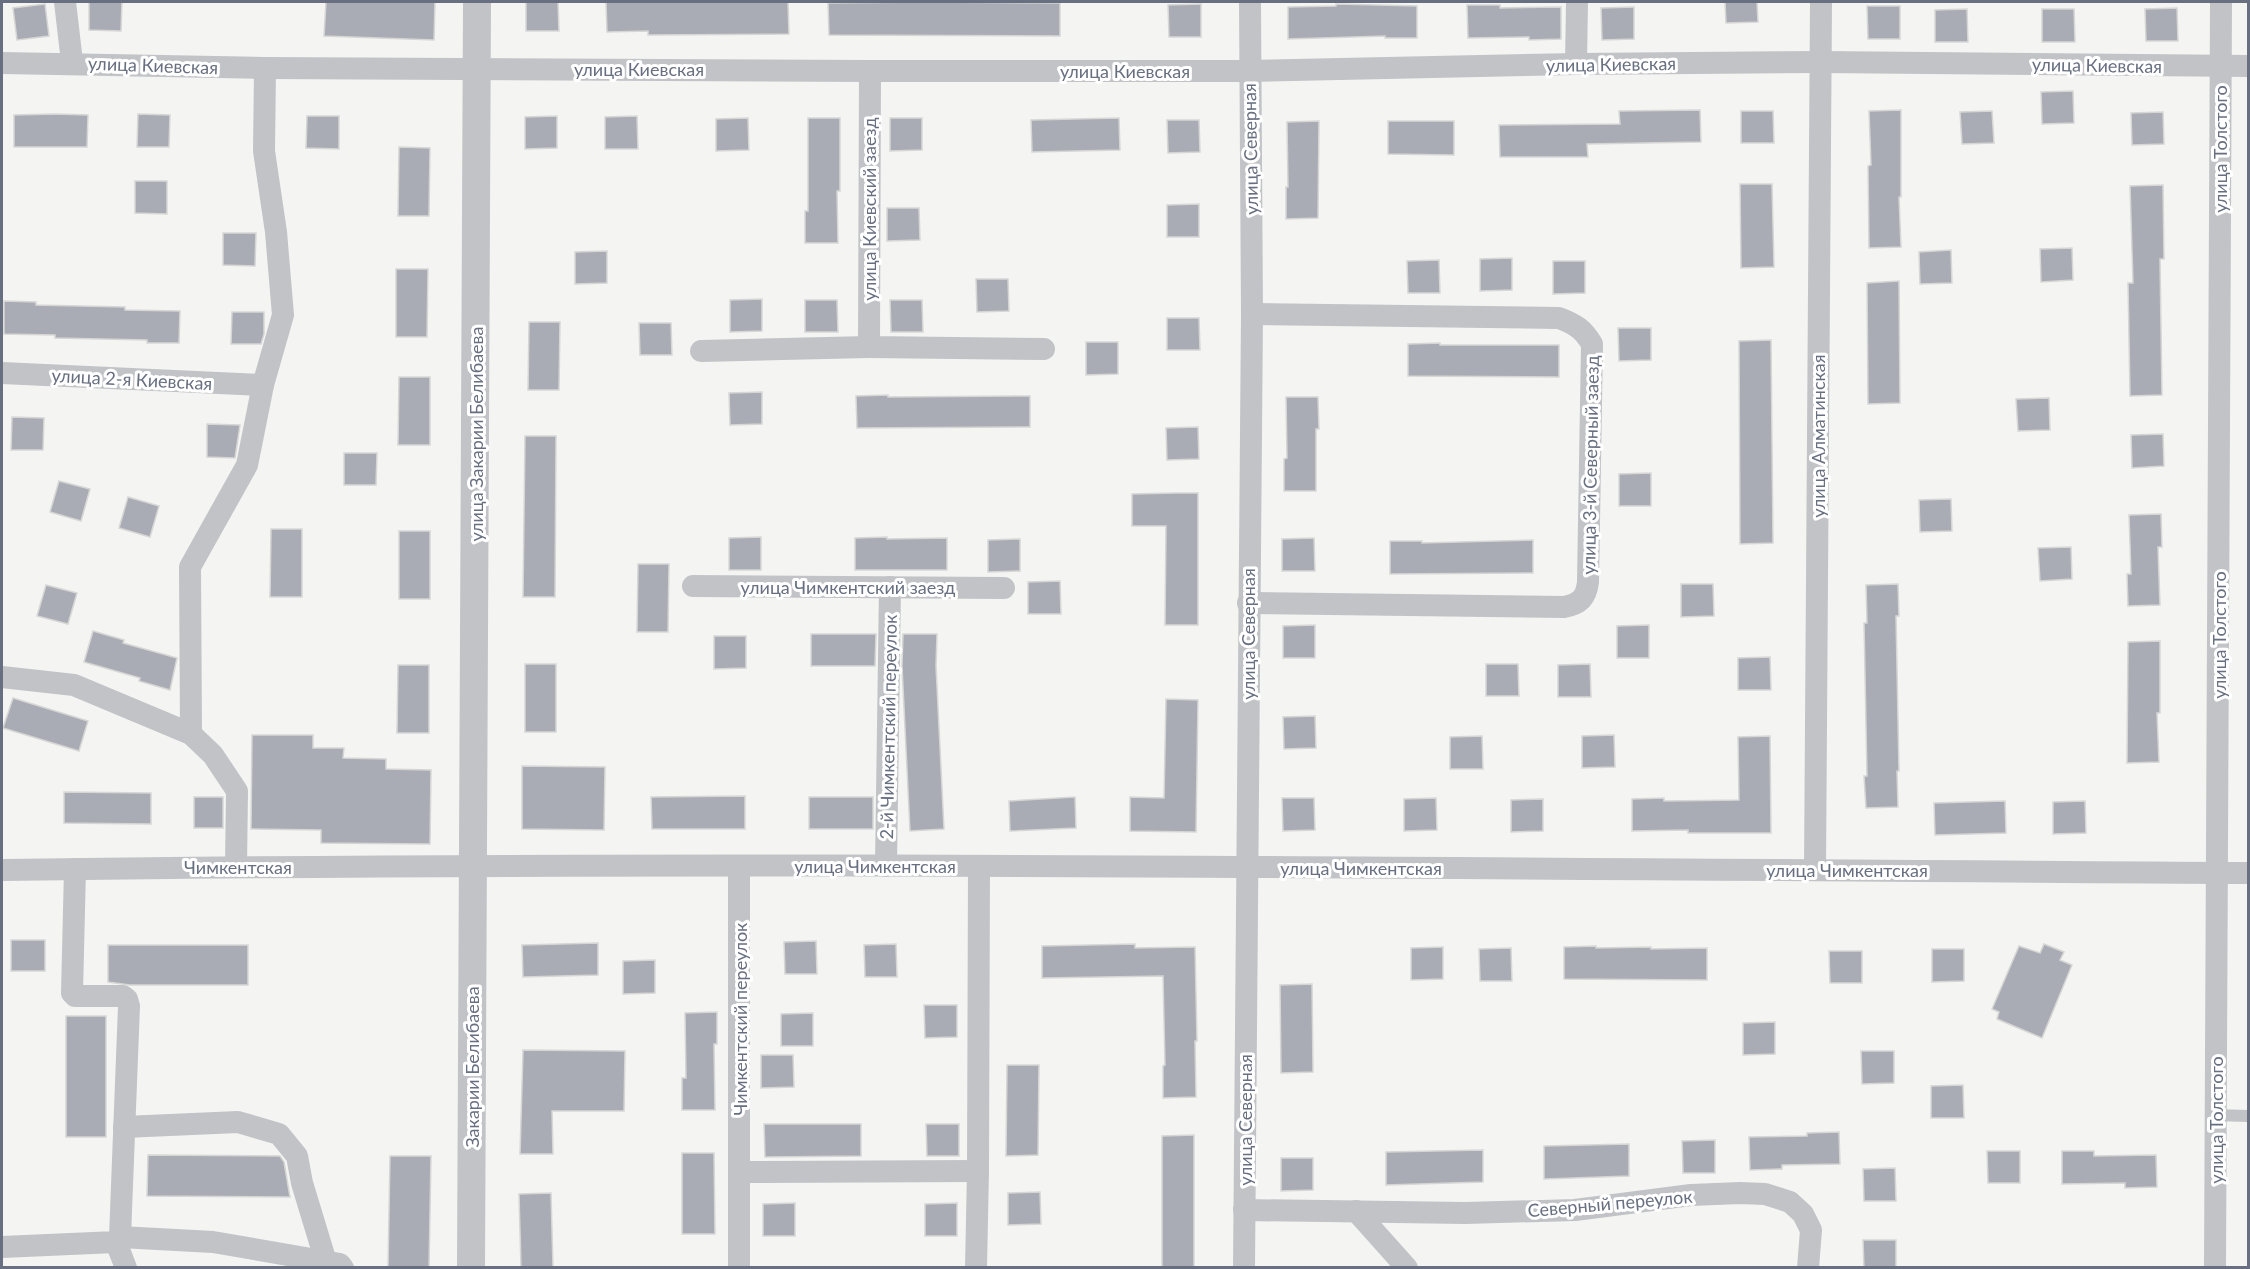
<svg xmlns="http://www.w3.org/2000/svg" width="2250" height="1269" font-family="Lato,sans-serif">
	<rect width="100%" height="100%" fill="#f4f5f2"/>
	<g fill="#a9acb4" stroke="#d6d6d5" stroke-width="1.5">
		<path d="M 89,2 L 122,2 L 121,31 L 89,30 Z"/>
		<path d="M 326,2 L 435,2 L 434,40 L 324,36 Z"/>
		<path d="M 526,2 L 558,2 L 559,31 L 526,31 Z"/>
		<path d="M 606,2 L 788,2 L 789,34 L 648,35 L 648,31 L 607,32 Z"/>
		<path d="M 926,2 L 1060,3 L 1060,36 L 829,35 L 828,3 Z"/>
		<path d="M 1725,2 L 1757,2 L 1758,22 L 1726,23 Z"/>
		<path d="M 45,4 L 49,36 L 17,40 L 13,8 Z"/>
		<path d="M 1201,4 L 1201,37 L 1169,37 L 1168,5 Z"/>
		<path d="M 1336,4 L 1417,6 L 1417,38 L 1385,38 L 1385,36 L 1288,39 L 1288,7 L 1336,6 Z"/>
		<path d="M 1467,5 L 1500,5 L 1500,8 L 1561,7 L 1561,39 L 1529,40 L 1529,37 L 1468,38 Z"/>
		<path d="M 1867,6 L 1900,6 L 1900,39 L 1868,39 Z"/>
		<path d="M 1634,7 L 1634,39 L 1602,40 L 1601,8 Z"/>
		<path d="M 2177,8 L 2178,41 L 2146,41 L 2145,9 Z"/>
		<path d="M 1967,9 L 1968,42 L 1935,42 L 1935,10 Z"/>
		<path d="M 2042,9 L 2074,9 L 2075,42 L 2042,42 Z"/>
		<path d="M 2073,91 L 2074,123 L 2042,124 L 2041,92 Z"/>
		<path d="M 1700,110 L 1701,142 L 1587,144 L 1588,157 L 1500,157 L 1499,125 L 1620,124 L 1619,111 Z"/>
		<path d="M 1901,110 L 1901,197 L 1899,197 L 1901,247 L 1869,248 L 1868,166 L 1871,165 L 1869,111 Z"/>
		<path d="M 1741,111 L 1773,111 L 1774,143 L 1741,143 Z"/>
		<path d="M 1992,111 L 1994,143 L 1962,144 L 1960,112 Z"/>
		<path d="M 2163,112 L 2164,144 L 2132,145 L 2131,113 Z"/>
		<path d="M 55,114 L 88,115 L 87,147 L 14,147 L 14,115 Z"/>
		<path d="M 138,114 L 170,115 L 169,147 L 137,147 Z"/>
		<path d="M 307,116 L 339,116 L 339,149 L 306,148 Z"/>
		<path d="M 557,116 L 557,148 L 525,149 L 525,117 Z"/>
		<path d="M 637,116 L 638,149 L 605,149 L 605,117 Z"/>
		<path d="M 748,118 L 749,150 L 716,151 L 716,119 Z"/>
		<path d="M 808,118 L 840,118 L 840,191 L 837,191 L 838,243 L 805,243 L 805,211 L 808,211 Z"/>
		<path d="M 890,118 L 922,118 L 922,150 L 890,151 Z"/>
		<path d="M 1119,118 L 1120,150 L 1032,152 L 1031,120 Z"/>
		<path d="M 1167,120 L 1199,120 L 1200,152 L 1168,153 Z"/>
		<path d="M 1319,121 L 1318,218 L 1286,219 L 1286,187 L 1288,187 L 1287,122 Z"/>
		<path d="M 1388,121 L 1454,121 L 1454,155 L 1388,154 Z"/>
		<path d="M 399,147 L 430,148 L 429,216 L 398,216 Z"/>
		<path d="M 135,181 L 167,181 L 167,214 L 135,213 Z"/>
		<path d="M 1740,184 L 1772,184 L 1774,267 L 1741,268 Z"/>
		<path d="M 2163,185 L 2164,259 L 2160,259 L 2162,395 L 2130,396 L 2128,283 L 2133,283 L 2130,186 Z"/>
		<path d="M 1199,204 L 1199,237 L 1167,237 L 1167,205 Z"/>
		<path d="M 887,208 L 919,208 L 920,240 L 887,241 Z"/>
		<path d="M 223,233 L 256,233 L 255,266 L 223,265 Z"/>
		<path d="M 2072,248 L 2073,280 L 2041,282 L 2040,249 Z"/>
		<path d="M 1951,250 L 1952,283 L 1920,284 L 1919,252 Z"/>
		<path d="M 607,251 L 607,283 L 575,284 L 575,252 Z"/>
		<path d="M 1512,258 L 1512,290 L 1480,291 L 1480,259 Z"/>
		<path d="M 1439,260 L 1440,293 L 1408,293 L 1407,261 Z"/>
		<path d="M 1553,261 L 1585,261 L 1585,293 L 1553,294 Z"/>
		<path d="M 396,269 L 428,269 L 427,337 L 396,337 Z"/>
		<path d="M 976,279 L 1008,279 L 1009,311 L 977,312 Z"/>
		<path d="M 1899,281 L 1900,403 L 1868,404 L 1867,283 Z"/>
		<path d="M 762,299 L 762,331 L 730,332 L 730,300 Z"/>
		<path d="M 805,300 L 837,300 L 838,332 L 805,332 Z"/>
		<path d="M 890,300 L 922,300 L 923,332 L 891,332 Z"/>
		<path d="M 4,301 L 36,302 L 36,305 L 125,307 L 125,310 L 180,311 L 179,343 L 147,343 L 147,340 L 55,338 L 55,335 L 4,334 Z"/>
		<path d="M 232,312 L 264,312 L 264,334 L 261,344 L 231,344 Z"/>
		<path d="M 1167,318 L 1199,318 L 1200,350 L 1167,350 Z"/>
		<path d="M 529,322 L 560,322 L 559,390 L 528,390 Z"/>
		<path d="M 639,323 L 671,323 L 672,355 L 640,355 Z"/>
		<path d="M 1618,328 L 1651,328 L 1651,360 L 1619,361 Z"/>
		<path d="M 1771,340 L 1773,543 L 1740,544 L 1739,341 Z"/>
		<path d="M 1086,342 L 1118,342 L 1118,374 L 1086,375 Z"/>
		<path d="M 1440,343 L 1440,345 L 1559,345 L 1559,377 L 1408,376 L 1408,344 Z"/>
		<path d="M 399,377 L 430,377 L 430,445 L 398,445 Z"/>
		<path d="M 762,392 L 762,424 L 730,425 L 729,393 Z"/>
		<path d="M 888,395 L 888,397 L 1030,396 L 1030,427 L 857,428 L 856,396 Z"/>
		<path d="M 1286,397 L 1318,397 L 1319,429 L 1316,429 L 1316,491 L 1284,491 L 1284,459 L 1287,458 Z"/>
		<path d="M 2049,398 L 2050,430 L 2018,431 L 2016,399 Z"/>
		<path d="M 12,417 L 44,418 L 43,450 L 11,450 Z"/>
		<path d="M 207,424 L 240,425 L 235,458 L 207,457 Z"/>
		<path d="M 1198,427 L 1199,459 L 1167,460 L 1166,428 Z"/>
		<path d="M 2163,434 L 2164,466 L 2132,468 L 2131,435 Z"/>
		<path d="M 525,436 L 556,436 L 555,597 L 523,597 Z"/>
		<path d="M 344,453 L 377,453 L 376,485 L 344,485 Z"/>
		<path d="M 1651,473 L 1651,506 L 1619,506 L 1619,474 Z"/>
		<path d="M 59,481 L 90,489 L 81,521 L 50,512 Z"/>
		<path d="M 1176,493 L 1198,493 L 1198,625 L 1165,625 L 1166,526 L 1132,526 L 1132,494 Z"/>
		<path d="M 128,497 L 159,506 L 150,537 L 119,528 Z"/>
		<path d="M 1951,499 L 1952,531 L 1920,532 L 1919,500 Z"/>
		<path d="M 2161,514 L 2162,547 L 2158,547 L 2160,605 L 2128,606 L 2127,574 L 2131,574 L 2129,515 Z"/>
		<path d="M 271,529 L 302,529 L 302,597 L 270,597 Z"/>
		<rect x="399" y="531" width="31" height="68"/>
		<path d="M 761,537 L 761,570 L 729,570 L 729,538 Z"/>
		<path d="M 887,537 L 887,539 L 947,538 L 947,570 L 855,570 L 855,538 Z"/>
		<path d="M 1314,538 L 1315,571 L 1282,571 L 1282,539 Z"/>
		<path d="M 1020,539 L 1020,571 L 988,572 L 988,540 Z"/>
		<path d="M 1533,540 L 1533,573 L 1390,574 L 1390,541 L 1422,541 L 1422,543 Z"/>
		<path d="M 2071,547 L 2072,579 L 2040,581 L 2038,548 Z"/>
		<path d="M 638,564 L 669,564 L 668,632 L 637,632 Z"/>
		<path d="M 1060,581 L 1061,614 L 1028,614 L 1028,582 Z"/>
		<path d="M 1681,584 L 1713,584 L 1714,616 L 1681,617 Z"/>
		<path d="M 1898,584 L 1899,616 L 1896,616 L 1899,771 L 1897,771 L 1898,807 L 1866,808 L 1864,776 L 1867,776 L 1864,623 L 1867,623 L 1866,585 Z"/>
		<path d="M 46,585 L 77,593 L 68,624 L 37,616 Z"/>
		<path d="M 1315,625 L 1315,658 L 1283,658 L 1283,626 Z"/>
		<path d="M 1649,625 L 1649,658 L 1617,658 L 1617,626 Z"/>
		<path d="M 93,631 L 124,640 L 123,643 L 177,658 L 170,690 L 139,681 L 140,678 L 84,662 Z"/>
		<path d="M 811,634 L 876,634 L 875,666 L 811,666 Z"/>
		<path d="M 903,634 L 937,634 L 936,666 L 944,829 L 910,831 L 902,666 Z"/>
		<path d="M 714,636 L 746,636 L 746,668 L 714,669 Z"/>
		<path d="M 2160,641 L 2160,713 L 2157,713 L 2159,762 L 2127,763 L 2128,642 Z"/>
		<path d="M 1770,657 L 1771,690 L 1738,690 L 1738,658 Z"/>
		<rect x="525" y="664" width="31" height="68"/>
		<path d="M 1486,664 L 1518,664 L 1519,696 L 1486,696 Z"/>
		<path d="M 1590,664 L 1591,697 L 1558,697 L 1558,665 Z"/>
		<path d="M 398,665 L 429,665 L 429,733 L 397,733 Z"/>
		<path d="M 13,698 L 88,721 L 79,751 L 3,728 Z"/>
		<path d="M 1166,699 L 1198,700 L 1196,832 L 1130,831 L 1130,797 L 1164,798 Z"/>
		<path d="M 1315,716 L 1316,748 L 1284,749 L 1283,717 Z"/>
		<path d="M 252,735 L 313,735 L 313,748 L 344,748 L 343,758 L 386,759 L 386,769 L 431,770 L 430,844 L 321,843 L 321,830 L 251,829 Z"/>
		<path d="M 1614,735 L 1615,767 L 1582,768 L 1582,736 Z"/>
		<path d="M 1482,736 L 1483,769 L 1450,769 L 1450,737 Z"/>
		<path d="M 1770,736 L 1771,833 L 1688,833 L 1688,830 L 1632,831 L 1632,799 L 1664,798 L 1664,801 L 1739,800 L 1738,737 Z"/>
		<path d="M 522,766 L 605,767 L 604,830 L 522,829 Z"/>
		<path d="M 64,792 L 151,793 L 151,824 L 64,823 Z"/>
		<path d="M 745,796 L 745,829 L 652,829 L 651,797 Z"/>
		<rect x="194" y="797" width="29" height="31"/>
		<rect x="809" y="797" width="64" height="32"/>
		<path d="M 1075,797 L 1076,828 L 1010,831 L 1009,801 Z"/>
		<path d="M 1282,798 L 1314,798 L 1315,830 L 1283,831 Z"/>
		<path d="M 1436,798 L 1437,830 L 1404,831 L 1404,799 Z"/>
		<path d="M 1543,799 L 1543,831 L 1511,832 L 1511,800 Z"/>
		<path d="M 2005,801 L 2006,833 L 1935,835 L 1934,803 Z"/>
		<path d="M 2085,801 L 2086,833 L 2053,834 L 2053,802 Z"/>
		<rect x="11" y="940" width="34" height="31"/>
		<path d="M 816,941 L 817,974 L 785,974 L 784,942 Z"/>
		<path d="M 598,943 L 598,975 L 523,977 L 522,945 Z"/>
		<path d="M 896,944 L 897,977 L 865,977 L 864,945 Z"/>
		<path d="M 1135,944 L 1135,948 L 1195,947 L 1197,1041 L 1195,1041 L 1196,1097 L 1163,1098 L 1163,1066 L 1165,1065 L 1163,976 L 1042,978 L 1042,946 Z"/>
		<path d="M 2044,944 L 2064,952 L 2060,960 L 2072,965 L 2042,1038 L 1997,1019 L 1999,1012 L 1992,1009 L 2019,946 L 2040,953 Z"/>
		<path d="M 108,945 L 248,945 L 248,985 L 130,985 L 108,982 Z"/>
		<path d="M 1596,946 L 1596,948 L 1651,947 L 1651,949 L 1707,948 L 1707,980 L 1564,979 L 1564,947 Z"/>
		<path d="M 1443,947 L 1443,979 L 1411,980 L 1411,948 Z"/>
		<path d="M 1511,948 L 1512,981 L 1480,981 L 1479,949 Z"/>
		<path d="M 1932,949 L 1964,949 L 1964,981 L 1932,982 Z"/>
		<path d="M 1829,951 L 1862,951 L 1862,983 L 1830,983 Z"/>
		<path d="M 655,960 L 655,993 L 623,994 L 623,961 Z"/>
		<path d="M 1312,984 L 1313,1072 L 1281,1073 L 1280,985 Z"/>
		<path d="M 924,1005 L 957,1005 L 957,1037 L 925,1038 Z"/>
		<path d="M 717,1012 L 717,1044 L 714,1044 L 715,1110 L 682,1110 L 682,1078 L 686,1078 L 685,1013 Z"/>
		<path d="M 813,1013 L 813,1046 L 781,1046 L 781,1014 Z"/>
		<rect x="66" y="1016" width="40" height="121"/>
		<path d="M 1775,1022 L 1775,1054 L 1743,1055 L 1743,1023 Z"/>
		<path d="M 523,1050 L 625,1051 L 624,1111 L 552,1111 L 553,1154 L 520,1154 Z"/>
		<path d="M 1861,1051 L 1894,1051 L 1894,1083 L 1862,1084 Z"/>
		<path d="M 761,1055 L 793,1055 L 794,1087 L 761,1088 Z"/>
		<path d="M 1007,1065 L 1039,1065 L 1038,1155 L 1006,1156 Z"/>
		<path d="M 1963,1085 L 1964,1118 L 1931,1118 L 1931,1086 Z"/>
		<path d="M 764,1124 L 861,1124 L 861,1156 L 765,1157 Z"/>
		<path d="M 926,1124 L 959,1124 L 959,1156 L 927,1156 Z"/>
		<path d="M 1839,1132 L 1840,1164 L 1782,1165 L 1782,1169 L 1750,1170 L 1749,1137 L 1807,1136 L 1807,1133 Z"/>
		<path d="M 1194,1135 L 1194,1268 L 1162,1268 L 1162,1136 Z"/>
		<path d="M 1715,1140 L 1715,1173 L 1683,1173 L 1682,1141 Z"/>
		<path d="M 1629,1144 L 1629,1176 L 1544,1179 L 1544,1146 Z"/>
		<path d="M 1483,1150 L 1483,1182 L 1386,1185 L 1386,1152 Z"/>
		<path d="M 1987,1151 L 2020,1151 L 2020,1183 L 1988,1183 Z"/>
		<path d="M 2062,1151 L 2094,1151 L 2094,1156 L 2156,1155 L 2157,1187 L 2125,1188 L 2125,1183 L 2062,1184 Z"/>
		<path d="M 682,1153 L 714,1153 L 715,1234 L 682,1234 Z"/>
		<path d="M 148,1155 L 280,1156 L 284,1162 L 290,1197 L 147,1196 Z"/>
		<path d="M 390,1156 L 431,1156 L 429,1268 L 388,1268 Z"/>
		<path d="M 1281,1158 L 1313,1158 L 1313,1190 L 1281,1191 Z"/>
		<path d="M 1895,1168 L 1896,1201 L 1864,1201 L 1863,1169 Z"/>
		<path d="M 1040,1192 L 1041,1224 L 1008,1225 L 1008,1193 Z"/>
		<path d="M 551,1193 L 553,1268 L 521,1268 L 519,1194 Z"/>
		<path d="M 795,1203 L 795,1236 L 763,1236 L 763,1204 Z"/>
		<path d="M 957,1203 L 957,1236 L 925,1236 L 925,1204 Z"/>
		<path d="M 1863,1240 L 1896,1240 L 1896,1268 L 1864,1268 Z"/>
	</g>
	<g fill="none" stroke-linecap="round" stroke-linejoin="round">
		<path stroke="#c1c3c7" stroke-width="12" d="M 2215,1115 L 2248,1116"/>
		<g stroke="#c1c3c7" stroke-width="22">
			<path d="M 65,2 L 72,62"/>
			<path d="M 2,63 L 265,68 L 870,71 L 1249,71 L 1576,64 L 1821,62 L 2248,66"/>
			<path d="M 1576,64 L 1577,2"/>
			<path d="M 870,71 L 869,347 L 1044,349"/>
			<path d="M 701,351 L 869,347"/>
			<path d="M 2,373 L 263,385"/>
			<path d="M 693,586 L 1004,588"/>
			<path d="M 1248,603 L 1564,607 C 1580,604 1586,598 1588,582 L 1592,344 C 1583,329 1575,324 1559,318 L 1252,314"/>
			<path d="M 2,677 L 74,685 L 191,734 L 213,755 L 237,791 L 236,867"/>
			<path d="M 191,734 L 190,567 L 247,465 L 263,385 L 283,315 L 276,232 L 264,151 L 265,68"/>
			<path d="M 886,866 L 890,587"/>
			<path d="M 2,870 C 750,860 1500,869 2248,873"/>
			<path d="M 1815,870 L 1821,2"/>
			<path d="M 124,1127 L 238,1122 L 279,1134 L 297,1156 L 302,1183 L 326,1262"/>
			<path d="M 740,1172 L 978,1171"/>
			<path d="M 1244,1210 L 1465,1213 L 1575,1210 L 1691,1195 L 1740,1193 L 1765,1194 L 1790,1202 L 1803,1214 L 1811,1230 L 1808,1268"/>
			<path d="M 1356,1211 L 1407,1268"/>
			<path d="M 120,1237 L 213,1242 L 340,1264 L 343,1268"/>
			<path d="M 116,1242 L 126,1268"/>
			<path d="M 2,1247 L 116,1242 L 120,1237 L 129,1006 L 127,999 L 123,996 L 75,996 L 72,993 L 75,869"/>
			<path d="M 739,1268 L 739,866"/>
			<path d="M 976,1268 L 978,1171 L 979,866"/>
			<path d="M 1244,1268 L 1252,314 L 1250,2"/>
			<path d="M 2215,1268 L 2221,2"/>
		</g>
		<path stroke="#c1c3c7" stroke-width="28" d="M 471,1268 L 477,2"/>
	</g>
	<g text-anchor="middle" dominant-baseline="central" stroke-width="6" stroke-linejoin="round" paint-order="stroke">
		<g font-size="18" fill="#676f80" stroke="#fff">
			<text transform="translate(1611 64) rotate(-1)">улица Киевская</text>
			<text transform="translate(153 65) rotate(2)">улица Киевская</text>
			<text transform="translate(2097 65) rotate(1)">улица Киевская</text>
			<text x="639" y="69">улица Киевская</text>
			<text x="1125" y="71">улица Киевская</text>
			<text transform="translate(1250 149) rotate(-91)">улица Северная</text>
			<text transform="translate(2220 149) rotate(-90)">улица Толстого</text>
			<text transform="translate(869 209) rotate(-90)">улица Киевский заезд</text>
			<text transform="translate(132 379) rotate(3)">улица 2-я Киевская</text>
			<text transform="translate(476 434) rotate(-90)">улица Закарии Белибаева</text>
			<text transform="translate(1818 436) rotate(-90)">улица Алматинская</text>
			<text transform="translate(1590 465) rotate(-89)">улица 3-й Северный заезд</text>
			<text x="848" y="587">улица Чимкентский заезд</text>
			<text transform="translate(1248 634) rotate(-90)">улица Северная</text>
			<text transform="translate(2219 635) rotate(-90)">улица Толстого</text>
			<text transform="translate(888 727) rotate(-89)">2-й Чимкентский переулок</text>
			<text x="875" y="866">улица Чимкентская</text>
			<text x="238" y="867">Чимкентская</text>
			<text x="1361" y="868">улица Чимкентская</text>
			<text x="1847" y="870">улица Чимкентская</text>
			<text transform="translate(740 1019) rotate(-90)">Чимкентский переулок</text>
			<text transform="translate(472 1067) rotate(-90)">Закарии Белибаева</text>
			<text transform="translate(1245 1120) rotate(-90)">улица Северная</text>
			<text transform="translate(2216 1120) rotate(-90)">улица Толстого</text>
			<text transform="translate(1610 1203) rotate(-5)">Северный переулок</text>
		</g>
	</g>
	<rect width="2250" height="1269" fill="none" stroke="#676f80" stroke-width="6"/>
</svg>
